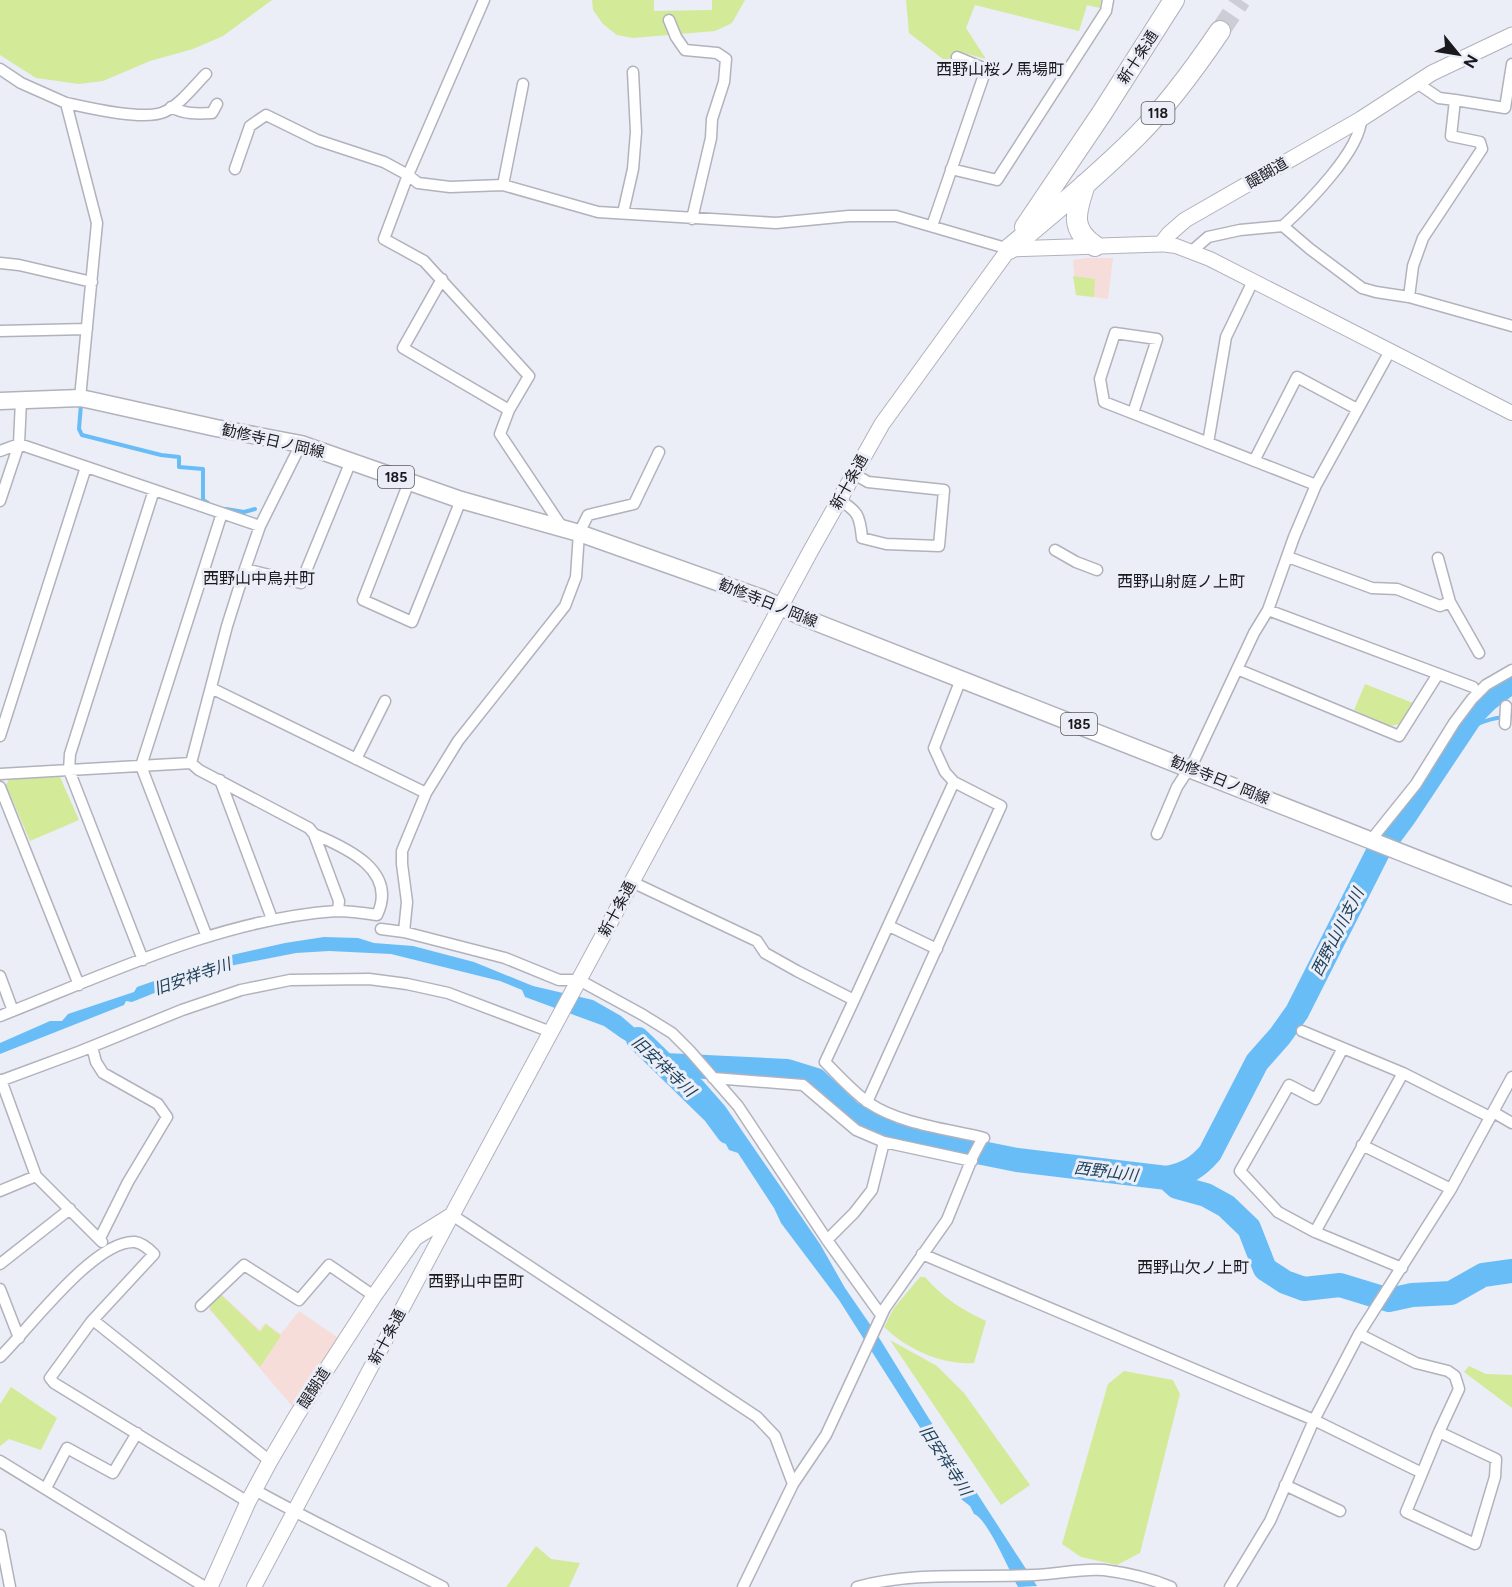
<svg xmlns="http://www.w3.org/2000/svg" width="1512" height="1587" font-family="Figtree,'Noto Sans JP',sans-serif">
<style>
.education{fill:#f7ddda}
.green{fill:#d3ea98}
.water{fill:#69bdf7}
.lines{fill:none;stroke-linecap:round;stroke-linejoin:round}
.stream{stroke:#69bdf7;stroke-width:4}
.river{stroke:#69bdf7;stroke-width:24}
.motorway-tunnel{stroke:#cccdd6;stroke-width:20;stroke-dasharray:20 10;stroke-linecap:butt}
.minor-casing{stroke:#b1b2bc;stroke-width:13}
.tertiary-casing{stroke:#b1b2bc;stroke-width:16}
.secondary-casing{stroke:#b1b2bc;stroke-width:17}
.primary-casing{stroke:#b1b2bc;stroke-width:19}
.motorway-casing{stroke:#b1b2bc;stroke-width:22}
.minor{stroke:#fff;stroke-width:10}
.tertiary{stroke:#fff;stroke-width:14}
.secondary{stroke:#fff;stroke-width:15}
.primary{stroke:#fff;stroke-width:16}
.motorway{stroke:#fff;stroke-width:20}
.labels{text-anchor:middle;stroke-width:6;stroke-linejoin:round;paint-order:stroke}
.shield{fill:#ebedf7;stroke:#59595f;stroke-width:1.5}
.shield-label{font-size:14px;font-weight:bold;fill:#1a1a1e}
.street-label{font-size:15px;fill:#1a1a1e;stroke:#ebedf7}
.neighbourhood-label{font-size:16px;fill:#1a1a1e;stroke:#ebedf7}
.water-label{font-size:16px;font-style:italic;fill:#1d4159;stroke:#ebedf7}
</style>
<rect width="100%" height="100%" fill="#ebedf7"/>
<!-- education -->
<path class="education" d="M1087,258H1113L1108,299L1076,295L1073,260Z
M220,1293L260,1330L265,1323L281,1334L299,1311L340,1339L297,1406H292L209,1309L211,1303Z"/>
<!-- green -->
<path class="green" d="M0,0H272L223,36L193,49L150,61L103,81L79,84L36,78L0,55Z
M592,0H654V11L712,10V0H745L732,23L715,31L633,38L617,35L603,24L593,10Z
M906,0H1101L1100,8L1087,5L1079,31L975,5L966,28L986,59L957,51L948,63L909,33Z
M1073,276L1095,279L1094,297L1076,295Z
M1365,684L1413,703L1400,724L1390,726L1354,710Z
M60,777L79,820L30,841L6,785L9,779Z
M920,1277H925C942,1297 962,1310 986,1321L974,1363C941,1365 907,1349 884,1327L894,1308Z
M220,1294L260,1332L266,1324L281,1336L260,1367L210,1309L211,1303Z
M890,1340L937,1366L964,1393L1030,1485L1001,1505Z
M1469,1366L1486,1374L1512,1375V1408L1464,1372Z
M1124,1371L1173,1380L1180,1394L1140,1553L1117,1565L1081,1557L1062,1544L1108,1384Z
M11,1387L57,1418L41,1450L9,1439L0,1446V1404Z
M536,1546L551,1559L580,1563L569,1587H506Z"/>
<!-- water -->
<path class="water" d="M324,937L358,938L374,943L413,946L474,962L533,986L593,1000L621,1016L658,1048L676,1058L703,1081L725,1106L820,1244L845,1288L878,1336L936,1430L1037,1586L1018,1587C1010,1572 987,1518 974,1514L970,1506L961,1499L964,1490C961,1486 958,1480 955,1477C948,1472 944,1472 942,1462L839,1300L781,1223L774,1208L738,1153L729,1150L720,1133L723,1125L678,1072L621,1038L604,1026L525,997L522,990L500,981L391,954L329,951L296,953L214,969L132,1002L126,1001L124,1005L0,1054V1043L50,1021H62L68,1014L134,992L137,987L223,957L285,943Z"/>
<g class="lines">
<!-- stream -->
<path class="stream" d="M81,404L79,429L82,435L161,455L179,457V467L203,469V500L208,503
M226,509L244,512L255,509
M1460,733C1477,724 1492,716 1512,717"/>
<!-- river -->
<path class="river" d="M638,1039L714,1113L728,1132
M665,1065L787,1071L816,1080L851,1113L893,1135L1017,1160L1167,1178L1177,1187L1206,1195L1226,1206L1249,1228L1265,1269L1285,1282L1304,1289L1340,1285L1389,1300L1412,1295L1451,1293L1483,1275L1512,1271
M1167,1178C1186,1174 1197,1168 1210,1153L1257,1062L1280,1036L1297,1012L1378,852L1404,817L1472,715L1487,700L1512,681"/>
<!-- motorway-tunnel -->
<path class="motorway-tunnel" d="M1220,31L1241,0"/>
<!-- minor casing -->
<g class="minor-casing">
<path id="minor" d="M484,0L408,175L418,183L450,187L503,185L598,212L776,223L849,216H896L1009,249
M669,20L676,37L685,50L717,53L726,59L724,82L712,119L711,138L692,219
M0,69L21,83L66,103L97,223L80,398
M1455,100L1505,108L1512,64
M66,103C89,108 143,121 164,112C180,105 194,86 206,74
M171,107C184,114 197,114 212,113L217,104
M235,169L250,126L266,115L317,140L384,162L408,175L384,239L424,261L529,376L509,410L500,434L562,527
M951,169L997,180L1106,11L1108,0
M503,185L523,84
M623,213L633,169L636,132L633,72
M932,226L986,69L957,57
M1283,226C1306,205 1361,150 1361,119
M1192,251L1208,237L1240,230L1283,226L1310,249L1362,288L1376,292L1409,297L1512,326
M0,263L19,265L92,282
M442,279L403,348L509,410
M1409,297L1413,266L1423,238L1482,149L1480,142L1451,136L1455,100L1439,98L1417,83
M0,331L87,329
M1133,413L1157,339L1115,333L1100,379L1104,402L1316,485
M1208,443L1226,337L1253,281
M0,451L19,444L260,526
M1254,461L1297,377L1357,409
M409,482L363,600L412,622L461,500
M839,500C858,511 860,516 862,538L886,544L939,546L944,490L868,482L854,474
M0,501L19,444L21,400
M1055,550L1076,562L1097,570
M1288,557L1372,588L1397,589L1440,606L1450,602L1438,558
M245,569L301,583L351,461
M1450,602L1479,653
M1268,610L1473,687
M1237,669L1399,736L1438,674
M211,688L426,793
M1505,724L1506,706
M0,736L86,467
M356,759L385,701
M191,763L227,626L245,569L260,526L301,444
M0,774L191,763L199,770L309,828L314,834L339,901L338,911
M220,780L272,919
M0,787L79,985
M1157,834L1177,787L1194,761L1254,633L1268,610L1294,537L1316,485L1390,351
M1371,840L1416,784L1454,723L1472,699L1486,685L1512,670
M632,882L757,941L765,953L797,971L854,1000L954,782L945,772L934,748L961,679
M889,926L937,949
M381,929L404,932L505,958L559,980H579L643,1015L672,1033L690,1051L738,1106L827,1240L881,1315
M404,932L407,902L402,864V851L426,793L458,741L565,606L576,577L579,533L588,515L634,504L659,452
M207,937L141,766L222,513
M143,960L69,770L70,754L154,490
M0,976L13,1011
M854,1000L825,1062C839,1076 853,1092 869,1103C900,1124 948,1129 984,1138
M0,1016C107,974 221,919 336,911C349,911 364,913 377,915C398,871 347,848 314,834
M1302,1031L1403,1073
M92,1047L96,1062L103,1073L158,1104L167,1117L128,1182L100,1238
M713,1078L803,1085L856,1130L884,1142L972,1161
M1,1080L36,1176L102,1242
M0,1081L81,1051L182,1010L241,990L290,980L369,979L407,984L448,993L551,1032
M867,1102L1001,806L954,782
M1493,1112L1512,1123
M1362,1145L1451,1189
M0,1191L36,1176
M452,1215L757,1417L775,1436L793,1484
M1315,1232L1278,1212L1240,1171L1289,1085L1316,1099L1343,1048
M827,1240L854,1213L872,1190L884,1142
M922,1254L1314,1420L1422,1473
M0,1264L70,1209
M1402,1268L1315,1232L1403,1073L1490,1117
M0,1289L19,1338
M201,1306L244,1265L299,1300L329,1265L374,1296
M93,1320L270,1461
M1359,1334L1416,1363L1448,1371L1455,1376L1459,1389L1439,1432L1406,1512L1475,1544L1495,1477L1496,1459L1439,1432
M0,1357C28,1330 95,1239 135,1242C142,1243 149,1249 154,1254L91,1322L50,1378L54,1383L248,1502
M0,1461L205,1587
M1285,1485L1340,1511
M46,1488L67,1448L113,1473L137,1433
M255,1490C316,1524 380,1554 443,1587
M0,1535L10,1587
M743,1587L793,1484L826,1435L885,1308L947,1220L973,1156L981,1141
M857,1587C914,1571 977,1578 1035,1575C1058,1574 1082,1568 1104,1570C1127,1573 1150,1578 1171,1587
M1230,1587L1270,1521L1314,1420L1359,1334L1451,1189L1512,1077"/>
</g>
<!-- tertiary casing -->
<g class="tertiary-casing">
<path id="tertiary" d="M1161,244L1176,246L1210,259L1512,413
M254,1587L452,1215"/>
</g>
<!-- secondary casing -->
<g class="secondary-casing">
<path id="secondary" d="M210,1587L248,1502L270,1461L297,1415L374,1296L415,1238L452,1215L810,552L882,424L1009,249L1161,244L1169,234L1185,220L1361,119L1432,73L1512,35"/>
</g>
<!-- primary casing -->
<g class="primary-casing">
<path id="primary" d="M0,401L80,398L90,400L216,428L301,444L461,500L579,533L762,598L800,616L1512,896"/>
</g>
<!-- motorway casing -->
<g class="motorway-casing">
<path id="motorway" d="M1085,184C1077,210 1068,228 1095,246
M1025,227L1102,113L1174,0
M1009,249C1053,212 1097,176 1137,136C1169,104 1195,68 1220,31"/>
</g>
<!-- minor -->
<use href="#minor" class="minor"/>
<!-- tertiary -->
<use href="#tertiary" class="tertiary"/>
<!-- secondary -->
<use href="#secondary" class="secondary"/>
<!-- primary -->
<use href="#primary" class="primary"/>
<!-- motorway -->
<use href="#motorway" class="motorway"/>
</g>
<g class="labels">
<!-- shield labels -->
<g class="shield">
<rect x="1141.5" y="102" width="33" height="22" rx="4.5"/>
<rect x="378" y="466" width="36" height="22" rx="4.5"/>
<rect x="1061" y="713" width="36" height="22" rx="4.5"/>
</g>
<g class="shield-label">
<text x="1158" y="118">118</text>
<text x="396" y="482">185</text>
<text x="1079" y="729">185</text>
</g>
<!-- street labels -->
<g class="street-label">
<text transform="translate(1138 57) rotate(-57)" y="5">新十条通</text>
<text transform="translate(1267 173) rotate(-30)" y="5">醍醐道</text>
<text transform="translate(273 441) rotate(13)" y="5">勧修寺日ノ岡線</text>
<text transform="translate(849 482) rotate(-61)" y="5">新十条通</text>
<text transform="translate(768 603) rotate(22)" y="5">勧修寺日ノ岡線</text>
<text transform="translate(1220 780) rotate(22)" y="5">勧修寺日ノ岡線</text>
<text transform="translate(617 909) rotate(-62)" y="5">新十条通</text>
<text transform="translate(387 1337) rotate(-62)" y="5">新十条通</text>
<text transform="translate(314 1388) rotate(-57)" y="5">醍醐道</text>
</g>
<!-- neighbourhood labels -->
<g class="neighbourhood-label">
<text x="1000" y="75">西野山桜ノ馬場町</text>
<text x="259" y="584">西野山中鳥井町</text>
<text x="1181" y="587">西野山射庭ノ上町</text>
<text x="1193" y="1273">西野山欠ノ上町</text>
<text x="476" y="1287">西野山中臣町</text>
</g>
<!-- water labels -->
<g class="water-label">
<text transform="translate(1337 932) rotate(-63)" y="6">西野山川支川</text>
<text transform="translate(192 976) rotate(-19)" y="6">旧安祥寺川</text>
<text transform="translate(664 1066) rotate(43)" y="6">旧安祥寺川</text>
<text transform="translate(1106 1171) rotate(7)" y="6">西野山川</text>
<text transform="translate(946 1460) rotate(57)" y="6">旧安祥寺川</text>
</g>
</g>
<!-- north arrow -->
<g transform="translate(1458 54) rotate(120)" stroke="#ebedf7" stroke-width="4.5" paint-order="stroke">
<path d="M0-4.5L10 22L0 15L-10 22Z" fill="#1a1a1e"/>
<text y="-9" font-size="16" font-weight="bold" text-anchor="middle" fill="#1a1a1e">N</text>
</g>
</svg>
